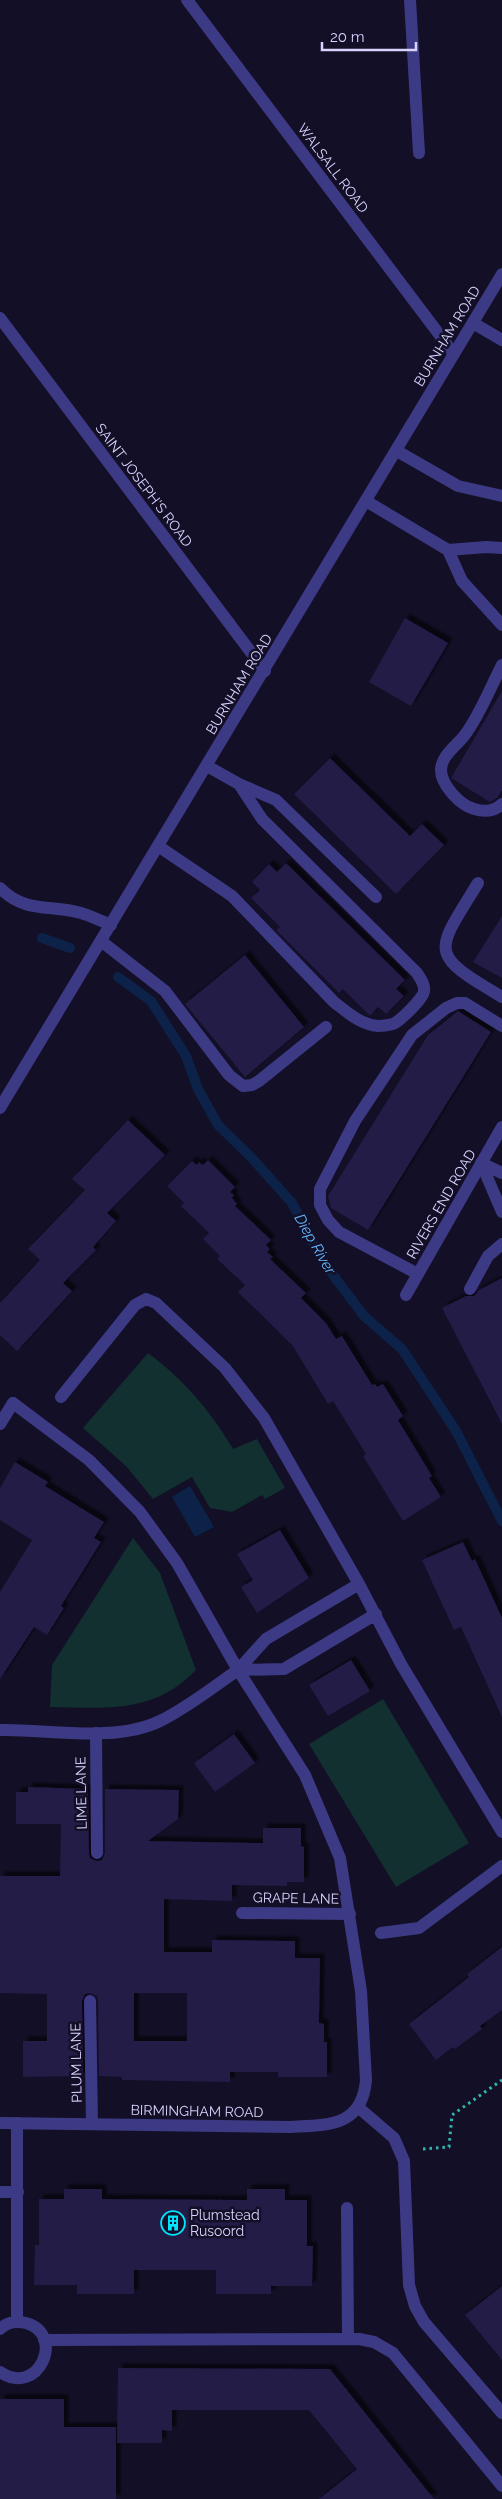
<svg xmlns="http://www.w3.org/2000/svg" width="502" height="2499" font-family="Raleway,sans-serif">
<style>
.green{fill:#12302f}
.water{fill:#0c2248}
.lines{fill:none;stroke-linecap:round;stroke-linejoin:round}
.stream{stroke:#0c2248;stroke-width:10}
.building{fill:#241b47;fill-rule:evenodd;filter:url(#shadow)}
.path{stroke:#2fb8b0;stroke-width:3;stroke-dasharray:2.5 4;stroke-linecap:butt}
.service{stroke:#3d3a85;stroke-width:12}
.minor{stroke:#3d3a85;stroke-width:12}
.tertiary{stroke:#3d3a85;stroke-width:12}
.labels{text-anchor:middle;stroke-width:5;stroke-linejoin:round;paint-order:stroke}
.street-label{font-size:14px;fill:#d9d4ff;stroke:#130f26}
.poi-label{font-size:14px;fill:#d9d4ff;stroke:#130f26;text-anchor:start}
.water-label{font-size:15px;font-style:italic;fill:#62b6ff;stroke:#130f26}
</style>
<defs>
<filter id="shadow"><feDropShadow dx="4.5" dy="-4.5" stdDeviation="1" flood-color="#0009"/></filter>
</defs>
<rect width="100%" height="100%" fill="#130f26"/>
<!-- green -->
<path class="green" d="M148,1353C184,1380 210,1410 233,1449L257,1439L285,1488L265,1499L262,1495L232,1512L210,1508L192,1477L153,1499L126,1466L83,1428Z
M133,1538L160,1573L196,1670C154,1714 105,1708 50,1707L52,1665Z
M383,1699L469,1843L396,1887L309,1744Z"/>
<!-- water -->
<path class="water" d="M190,1486L214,1527L195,1537L172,1497Z"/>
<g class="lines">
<!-- stream -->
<path class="stream" d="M42,938L70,948
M118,977L151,1001L186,1056L198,1089L218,1125L252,1158L292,1203L321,1259L364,1316L402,1349L456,1431L502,1521"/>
</g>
<!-- building -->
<path class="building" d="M405,618L448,643L411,706L369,682Z
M502,691V790L498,797L490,802L451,778Z
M330,758L410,836L422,824L444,845L396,894L294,794Z
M286,863L405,980L396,989L404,996L386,1014L378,1007L370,1016L343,989L339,993L276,930L280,927L251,898L260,890L252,882L269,864L277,872Z
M502,916V978L473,962Z
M245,955L304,1027L245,1077L185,1004Z
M458,1011L491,1032L368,1230L331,1208L328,1196L428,1035Z
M128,1120L165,1155L107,1213L116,1221L93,1247L96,1250L63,1283L72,1291L17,1351L0,1335V1303L40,1260L28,1249L85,1190L72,1179Z
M208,1160L235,1187L230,1192L234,1195L232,1198L237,1204L235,1206L271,1240L266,1245L270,1249L267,1252L273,1257L270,1259L306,1293L301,1298L326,1323L336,1339L342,1336L372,1385L375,1384L377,1387L383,1384L403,1416L398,1420L432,1476L429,1478L441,1497L403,1521L363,1456L366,1454L333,1401L328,1404L293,1346L238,1292L245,1285L217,1259L220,1256L203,1239L209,1233L181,1206L184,1203L167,1186L192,1161L197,1165L199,1162L203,1165Z
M502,1278V1424L442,1308L466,1296H474L479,1290Z
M15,1462L48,1482L45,1486L104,1522L94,1538L101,1542L61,1606L64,1608L47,1635L34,1627L0,1679V1592L32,1540L0,1520V1488Z
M280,1530L309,1578L257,1613L241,1587L253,1580L237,1554Z
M463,1542L472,1561L475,1559L502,1618V1717L461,1627L454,1630L422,1560Z
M351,1660L370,1691L328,1716L309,1685Z
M234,1734L255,1763L215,1792L194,1763Z
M28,1787L88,1789L89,1853L90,1858L97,1861L102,1860L105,1853V1789L179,1790L178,1819L148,1841L263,1843V1828H301V1846L304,1847V1882H287V1886L232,1885V1901L164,1899V1952H212V1940L295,1941V1958H320L319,2023L324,2024V2042H327V2077H278V2072H230V2082L122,2080V2077L99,2076L98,2001L97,1996L90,1993L85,1994L82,2001L83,2076L23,2077V2041H47V1994L0,1993V1876H60L61,1824H16V1792H28ZM134,1993H187V2041H134Z
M502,1947V2010L480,2026L482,2029L455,2049L453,2047L436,2060L409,2024L469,1977L467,1974Z
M64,2189H102V2199L247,2200V2189H285V2200H307V2246H313L312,2286H271V2294H216V2270H134V2294H77V2285H34L35,2245H39V2199H64Z
M502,2286V2360L465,2315Z
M118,2368L330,2369L434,2499H319L357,2469L309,2410H172V2431L162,2430V2443H117Z
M0,2399H64V2427H116V2499H0Z"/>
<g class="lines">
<!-- path -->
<path class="path" d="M423,2149L449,2147L452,2115L502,2080"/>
<!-- service -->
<path class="service" d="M410,0L419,153
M473,323L502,340
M397,451L458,486L502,496
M366,501L448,550L462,581L502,625
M448,550L486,547L502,548
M502,665C491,686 479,717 464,736C456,746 441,756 441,770C441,785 460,805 474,809C484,812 494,812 502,804
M239,784L276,800L376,897
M158,846L232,896L334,1002C347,1012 361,1025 378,1026C382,1026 389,1025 393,1024C400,1021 424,998 424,991C425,984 420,978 417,973L262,819L239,784L207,766
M478,883C435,953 427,953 502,997
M101,941L165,991L229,1075L243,1086L252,1085L259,1081L326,1027
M481,1163L502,1212
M481,1163L502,1173
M418,1274L339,1232L328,1220L320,1205V1189L355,1121L412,1035L446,1008L457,1003H465L502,1026
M470,1289L488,1256L502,1244
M61,1397L135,1305L146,1299L156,1303L225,1368L264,1418L359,1584L401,1664L502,1832
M0,1424L13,1403
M238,1670L284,1669L376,1614
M238,1670L266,1639L359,1584
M96,1733L97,1853
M242,1913L350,1914
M381,1933L419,1928L502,1866
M90,2001L92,2124
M359,2108L394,2138L404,2161L409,2285L415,2306L424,2322L502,2413
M0,2192H18
M347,2208L348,2339
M17,2322V2123
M0,2329C7,2322 17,2321 26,2323C66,2334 39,2398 0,2372
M44,2340L359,2339L374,2342L393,2353L502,2486"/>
<!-- minor -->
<path class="minor" d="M187,0L454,354
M0,318L265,671
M0,888C26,914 50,904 81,913C91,916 101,921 111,925
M406,1295L502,1127
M0,1730C49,1729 115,1743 160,1721C187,1708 213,1687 238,1670
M0,2123L290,2127C328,2125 362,2127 366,2080L361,1991L340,1858L305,1775L238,1670L177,1563L140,1512L89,1460L13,1403"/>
<!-- tertiary -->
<path class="tertiary" d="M0,1108L502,274"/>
</g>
<!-- icons -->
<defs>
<g id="building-ring" transform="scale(1.25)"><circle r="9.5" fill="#130f26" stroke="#00e5ff" stroke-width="1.5"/><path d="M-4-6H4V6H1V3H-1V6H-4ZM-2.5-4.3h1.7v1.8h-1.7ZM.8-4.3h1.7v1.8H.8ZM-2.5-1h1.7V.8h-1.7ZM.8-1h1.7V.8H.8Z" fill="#00e5ff"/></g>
</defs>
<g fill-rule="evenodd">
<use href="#building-ring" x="173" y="2223"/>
</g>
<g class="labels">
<!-- street labels -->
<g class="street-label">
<text transform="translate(333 168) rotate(53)" y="5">WALSALL ROAD</text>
<text transform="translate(447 336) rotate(-59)" y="5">BURNHAM ROAD</text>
<text transform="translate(144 485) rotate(53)" y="5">SAINT JOSEPH'S ROAD</text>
<text transform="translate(239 684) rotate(-59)" y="5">BURNHAM ROAD</text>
<text transform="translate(441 1204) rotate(-60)" y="5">RIVERS END ROAD</text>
<text transform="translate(81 1793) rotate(-91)" y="5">LIME LANE</text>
<text transform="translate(296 1898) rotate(1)" y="5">GRAPE LANE</text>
<text transform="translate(76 2063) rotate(-91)" y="5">PLUM LANE</text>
<text transform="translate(197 2111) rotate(1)" y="5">BIRMINGHAM ROAD</text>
</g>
<!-- poi labels -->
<g class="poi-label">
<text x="190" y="2220">Plumstead<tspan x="190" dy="16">Rusoord</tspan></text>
</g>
<!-- water labels -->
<g class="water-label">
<text transform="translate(315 1244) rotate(60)" y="5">Diep River</text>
</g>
</g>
<!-- scale -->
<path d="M322 42v8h94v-8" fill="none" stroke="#d9d4ff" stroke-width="2.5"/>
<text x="330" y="42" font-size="15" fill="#d9d4ff" stroke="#130f26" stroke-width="4" paint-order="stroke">20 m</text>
</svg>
